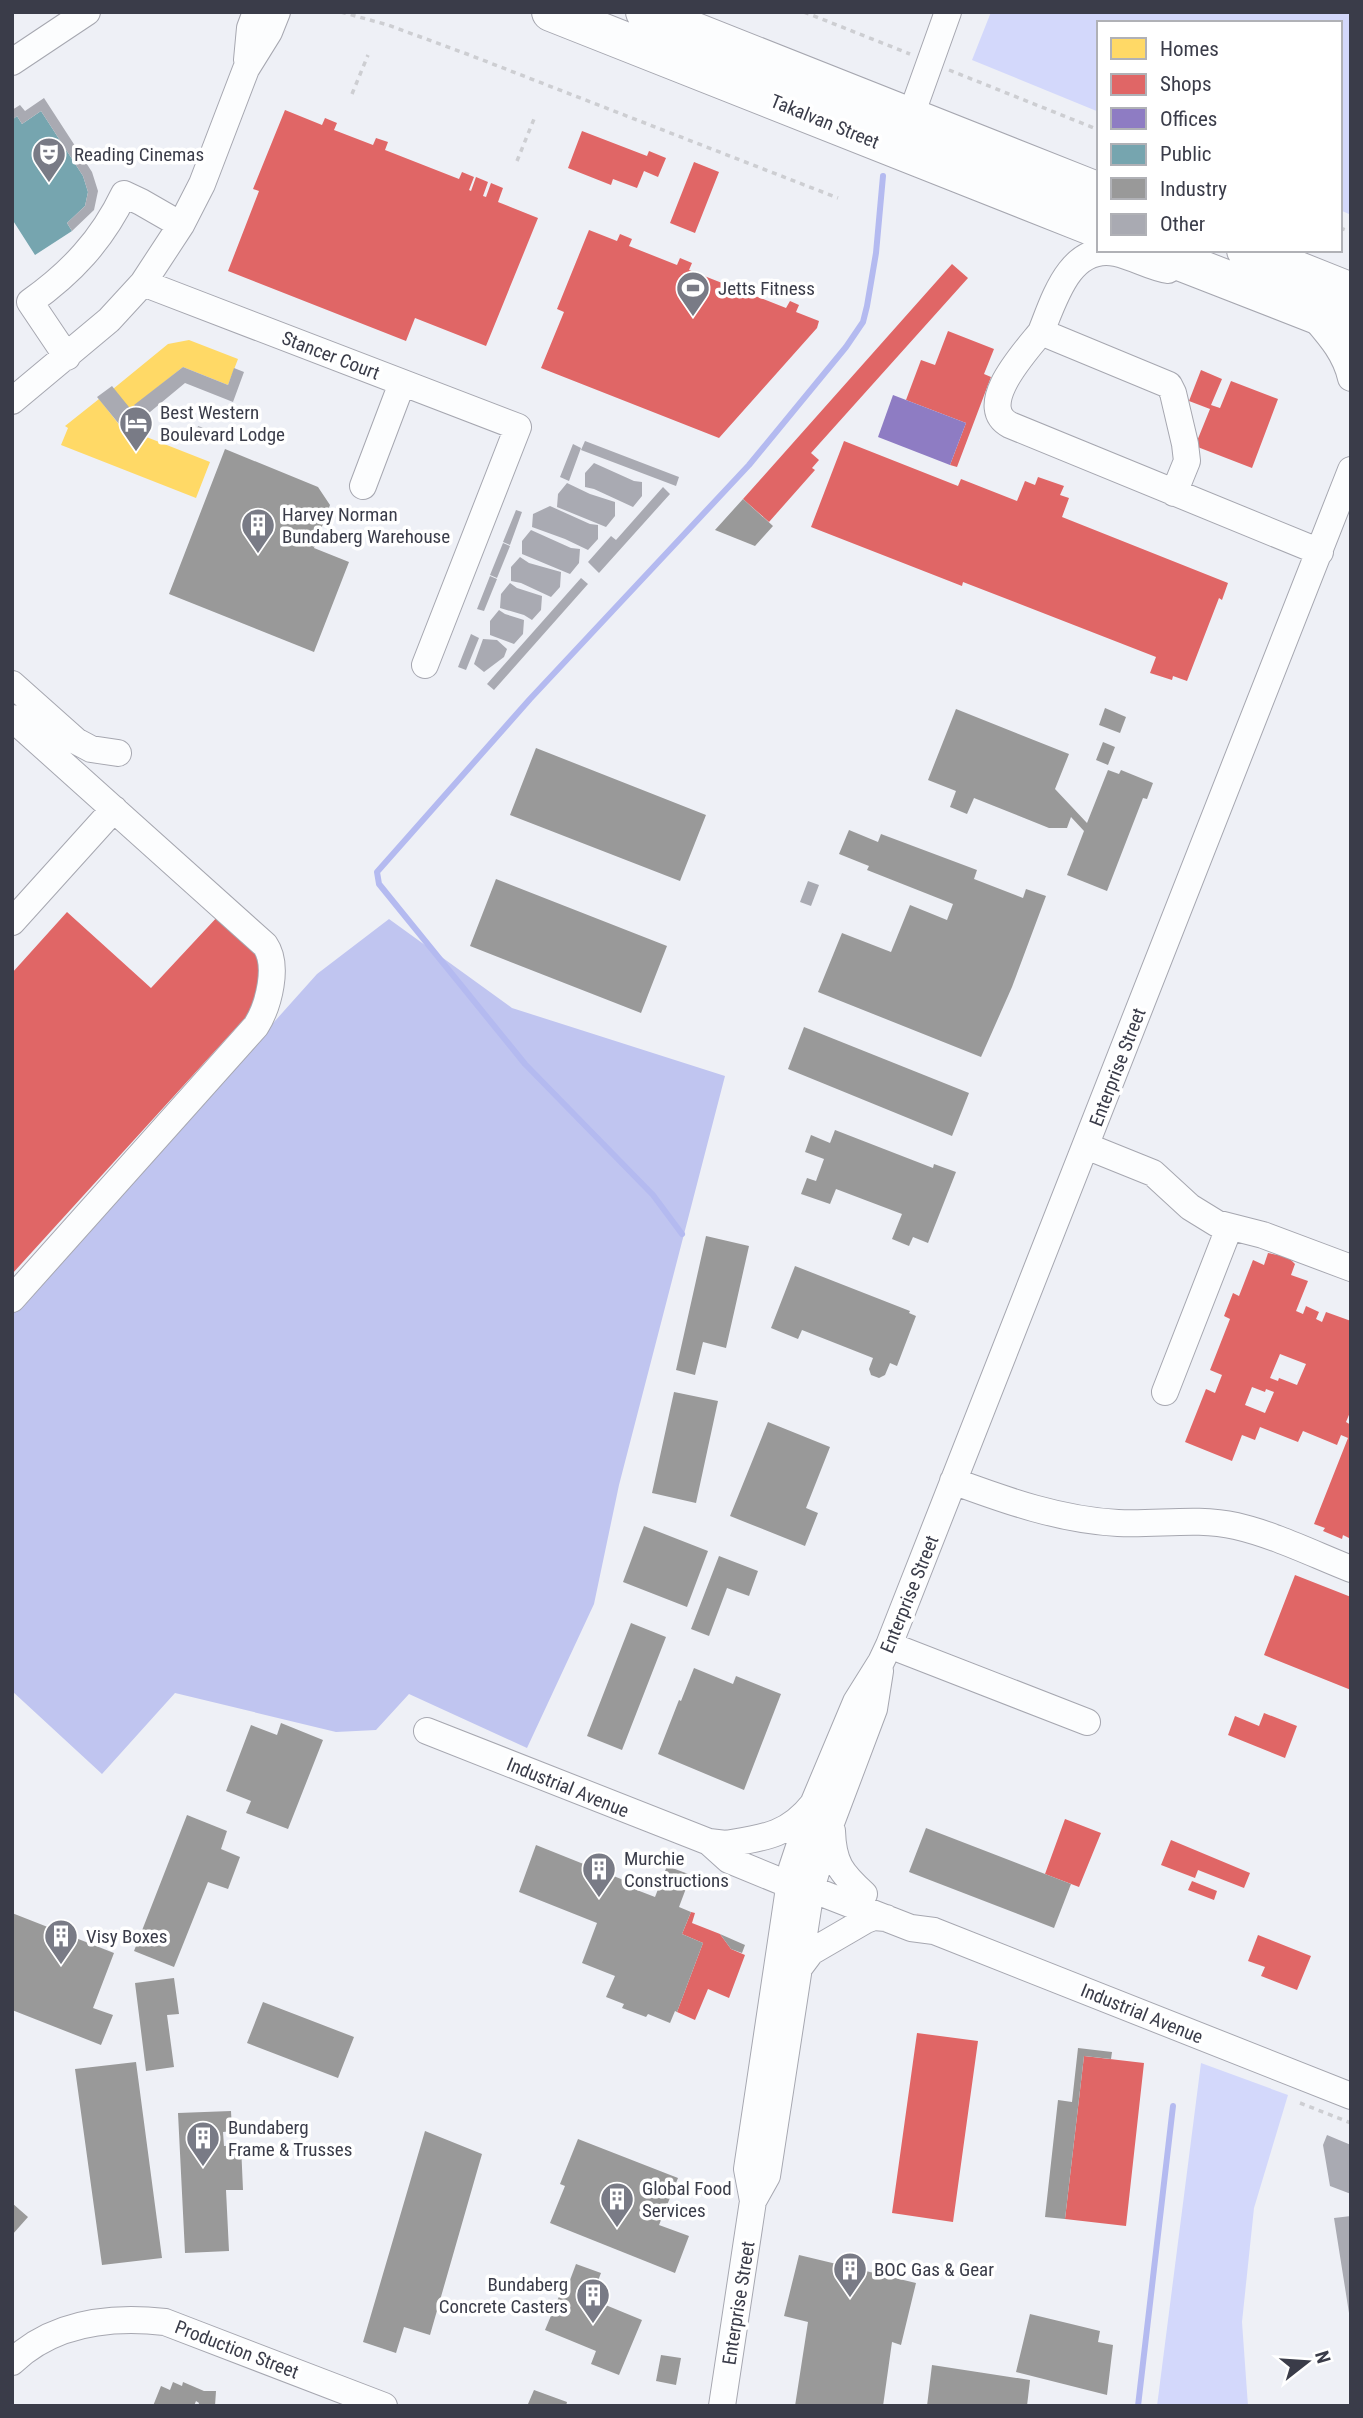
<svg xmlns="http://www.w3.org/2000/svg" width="1363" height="2418" font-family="'Roboto Condensed',sans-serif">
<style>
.green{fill:#d3d8fb}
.forest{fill:#c0c5f0}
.homes{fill:#ffd966}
.shops{fill:#e06666;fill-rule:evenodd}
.offices{fill:#8e7cc3}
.public{fill:#76a5af}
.industry{fill:#999}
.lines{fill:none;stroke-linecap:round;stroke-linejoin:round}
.stream{stroke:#b4baf0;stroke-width:6}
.building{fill:#a9aab2}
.minor-casing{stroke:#a6a7b0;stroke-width:28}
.highway-casing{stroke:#a6a7b0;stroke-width:40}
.path{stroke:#cdced2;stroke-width:3.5;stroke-dasharray:5 5;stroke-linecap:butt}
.minor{stroke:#fcfdfe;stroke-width:26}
.highway{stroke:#fcfdfe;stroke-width:38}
.labels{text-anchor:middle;stroke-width:7;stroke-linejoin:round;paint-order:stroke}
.street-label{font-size:19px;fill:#3a3c49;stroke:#fff}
.poi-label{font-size:19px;fill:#3a3c49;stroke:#fff;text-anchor:start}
</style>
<rect width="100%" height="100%" fill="#eef0f6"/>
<!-- green -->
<path class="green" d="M991,12H1351V215L1340,210V23H1099V112L972,60Z
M1201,2063L1288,2095L1254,2208L1242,2322L1248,2406H1157Z"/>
<!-- forest -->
<path class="forest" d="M389,919L512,1008L725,1076L619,1485L594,1604L527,1748L409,1694L376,1730L336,1732L175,1693L102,1774L12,1691V1315L317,974Z"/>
<!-- homes -->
<path class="homes" d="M189,340L238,359L228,385L183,367L129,410L113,389L168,344Z
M99,399L121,427L210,462L196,498L61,445L68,428L65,426Z"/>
<!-- shops -->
<path class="shops" d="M285,110L322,125L325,118L337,123L334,130L373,145L376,138L388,142L385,150L459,179L462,172L474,177L469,190L471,191L476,177L488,182L483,196L486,197L491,183L503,188L498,202L538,218L486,346L415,318L406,341L228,271L259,191L253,189Z
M582,131L647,156L649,151L666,158L658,177L644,171L637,188L613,179L611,185L568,168Z
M694,162L719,172L695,233L670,223Z
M589,230L617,241L620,234L632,239L629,246L677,265L680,258L692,263L689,270L786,308L790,301L799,305L796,312L819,321L817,328L719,438L541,368L564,312L557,309Z
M952,264L968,278L811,453L819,460L812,468L815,470L769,522L743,499Z
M948,331L994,349L984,374L991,377L957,467L950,465L966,423L906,400L921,360L935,365Z
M1201,370L1222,379L1211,405L1220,408L1231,381L1278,399L1252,468L1195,446L1210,409L1189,401Z
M844,441L958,486L961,479L1017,501L1025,481L1035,485L1038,477L1064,486L1060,495L1069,498L1062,517L1228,583L1222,600L1219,598L1187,681L1173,676L1172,680L1150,673L1156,657L963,582L962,586L811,527Z
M67,912L151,988L220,914L264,953L255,1007L12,1274V973Z
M1268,1253L1288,1257L1295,1264L1291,1275L1308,1281L1296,1311L1303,1314L1306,1306L1319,1312L1316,1319L1322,1322L1326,1312L1351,1321V1410L1346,1422L1351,1425V1539L1343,1535L1342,1539L1323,1531L1325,1528L1314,1524L1348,1438L1341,1435L1337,1445L1303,1431L1298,1442L1260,1427L1255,1440L1242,1435L1232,1461L1185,1442L1206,1389L1215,1393L1222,1375L1210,1370L1230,1319L1224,1316L1233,1293L1239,1296L1253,1260L1264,1265ZM1280,1354L1306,1364L1297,1385L1279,1378L1278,1381L1270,1378ZM1252,1387L1265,1392L1266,1389L1274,1392L1265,1413L1245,1405Z
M1295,1575L1351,1597V1690L1264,1655Z
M1264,1713L1297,1726L1285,1758L1228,1735L1235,1716L1259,1726Z
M1065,1819L1101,1833L1079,1887L1045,1874Z
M1171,1840L1250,1873L1244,1888L1198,1870L1195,1878L1161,1865Z
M1192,1881L1217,1891L1214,1900L1188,1890Z
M691,1912L695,1913L692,1923L720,1934L731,1949L745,1955L729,1998L708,1989L695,2020L677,2012L703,1943L682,1934Z
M1258,1935L1311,1956L1297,1990L1261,1976L1265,1967L1248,1961Z
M917,2033L978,2041L953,2222L892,2213Z
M1084,2056L1144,2063L1126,2226L1065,2219Z"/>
<!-- offices -->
<path class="offices" d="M893,395L966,423L950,465L878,437Z"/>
<!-- public -->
<path class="public" d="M41,111L83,176L88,192L85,206L67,223L72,231L35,255L12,219V120L17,116L22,124Z"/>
<!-- industry -->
<path class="industry" d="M225,449L318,487L330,505L314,548L349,562L314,652L169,594Z
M743,499L773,526L755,546L715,530Z
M1105,708L1126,717L1120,733L1099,725Z
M956,709L1069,754L1055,789L1087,823L1108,770L1119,774L1121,770L1153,783L1147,799L1143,798L1107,891L1067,875L1084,831L1071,817L1067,828H1049L974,798L967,814L950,807L956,791L928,780Z
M1103,742L1115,747L1108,765L1096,760Z
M536,748L706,815L680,881L510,815Z
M849,830L878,842L881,834L977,870L974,879L1023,898L1026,889L1046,896L1012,987L981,1057L818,992L842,933L891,952L910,905L947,920L953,904L867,870L869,866L839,854Z
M496,879L667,946L641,1013L470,946Z
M804,1027L969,1093L952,1136L788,1069Z
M835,1130L933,1168L934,1164L956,1172L928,1243L913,1237L909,1246L892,1239L902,1214L836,1189L830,1204L801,1194L807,1178L816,1181L824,1159L805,1152L811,1135L830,1143Z
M706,1236L749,1246L726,1348L703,1342L695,1375L676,1370Z
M795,1266L910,1311L909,1313L916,1316L897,1366L890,1363L885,1375L879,1378L871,1375L869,1369L873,1358L802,1330L798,1339L771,1328Z
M674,1392L718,1401L696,1503L652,1493Z
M768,1422L830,1447L806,1508L818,1513L805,1546L730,1516Z
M644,1526L708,1551L687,1607L623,1582Z
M719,1556L758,1571L749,1596L727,1588L709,1636L691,1629Z
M631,1623L666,1637L622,1750L587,1736Z
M694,1668L733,1684L736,1676L781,1694L744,1790L658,1754L679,1700L681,1701Z
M281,1723L323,1740L288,1829L246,1813L251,1801L226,1791L251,1725L277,1735Z
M187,1815L227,1831L221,1849L240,1857L228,1889L208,1882L174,1967L134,1951Z
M926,1828L1071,1884L1054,1928L909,1872Z
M536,1845L631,1883L629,1887L655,1897L667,1866L691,1875L679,1907L691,1912L682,1934L703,1943L677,2012L675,2011L670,2023L648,2014L646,2017L622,2008L624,2004L606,1997L615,1976L582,1963L597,1923L519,1892Z
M12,1913L114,1953L93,2008L113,2015L101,2045L12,2010Z
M720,1934L745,1945L742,1953L731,1949Z
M174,1978L179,2014L167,2015L174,2067L146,2071L135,1983Z
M263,2002L354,2037L338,2078L247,2043Z
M1078,2048L1112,2052L1111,2059L1084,2056L1065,2219L1045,2217L1058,2100L1072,2102Z
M136,2062L162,2258L102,2265L75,2069Z
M231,2111L232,2131L223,2132L224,2146L241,2145L243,2190H226L229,2251L185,2253L178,2113Z
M425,2131L482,2154L430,2335L404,2327L396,2353L363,2342Z
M578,2139L678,2178L659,2225L689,2236L675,2273L550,2223L565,2186L560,2184Z
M12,2203L28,2217L12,2235Z
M799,2255L916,2283L901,2345L892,2342L883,2406H795L808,2322L784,2316Z
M576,2264L601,2273L591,2299L642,2320L619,2375L591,2364L596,2351L545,2330L563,2287L567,2288Z
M1030,2314L1100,2331L1098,2342L1113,2345L1107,2395L1016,2372Z
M661,2355L681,2358L676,2385L656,2381Z
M932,2365L1030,2380L1027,2406H927Z
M173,2382L182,2386L183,2382L204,2391H216L215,2406H198L199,2403L196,2401L194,2406H153L161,2386L170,2390Z
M534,2390L567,2402L566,2406L528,2404Z"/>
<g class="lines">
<!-- stream -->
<path class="stream" d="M682,1234L653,1195L525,1064L379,884L377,872L530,699L749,465L846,347L863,322L867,306L876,253L883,176
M1138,2406L1173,2106"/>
</g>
<!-- building -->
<path class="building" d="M44,98L92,172L98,191L94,210L72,231L67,223L85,206L88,192L83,176L41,111L22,124L17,116L12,120V110L20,105L25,111Z
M183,367L228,385L234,368L244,372L233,402L185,383L144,417L134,405Z
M112,386L133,412L119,424L97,397Z
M198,426L210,430L207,440L195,435Z
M585,441L679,477L676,486L581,450Z
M573,444L581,448L569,481L560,477Z
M594,463L634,481L642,482V496L633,507L594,489L585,487V473Z
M567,483L590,494L615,502V516L606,527L557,507L558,494Z
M663,487L670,494L599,573L588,562L611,536L616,540Z
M550,506L590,524L598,525V539L588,550L565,539L532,527L533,514Z
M516,510L522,512L510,545L503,542Z
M531,530L571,548L580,549L579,563L570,574L522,554V541Z
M503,543L510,546L497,578L490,575Z
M520,557L529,563L561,572L560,587L551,597L521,583L511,581V567Z
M490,576L497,579L484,611L477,609Z
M581,578L588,584L494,690L487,684Z
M510,583L517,588L542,596L541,610L532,620L524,615L500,608L501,594Z
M499,610L505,614L524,620L523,634L514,644L490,635V621Z
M471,634L479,638L466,670L458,667Z
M483,639L497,640L507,649L504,657L484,672L474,664Z
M808,881L819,885L811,906L800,902Z
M1327,2135L1351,2145V2194L1330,2186L1323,2145Z
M1351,2216V2313H1349L1334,2218Z"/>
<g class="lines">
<!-- minor casing -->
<g class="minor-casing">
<path id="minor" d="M247,60L250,28L256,12
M12,62L87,12
M905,132L948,12
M143,283L518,427L425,665
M1312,315C1329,335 1345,352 1351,378
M1041,332C1054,300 1070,243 1116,253C1134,257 1150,267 1168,270
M67,357L30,302C71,273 102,240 124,194L141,202L181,225
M12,401L109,320L143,283L181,225L202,184L246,69L269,32L277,12
M363,486L402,383
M1174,493L1187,461L1185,444L1173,393L1169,385L1041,332C1026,351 974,406 1010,425L1320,552
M12,684L76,741L91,749L118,753
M12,718L265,945C279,965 269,1005 256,1026L12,1299
M12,922L114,809
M1086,1146L1153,1173L1190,1207L1216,1223L1263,1235L1351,1268
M1165,1392L1229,1228
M953,1481C1007,1501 1061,1520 1118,1523C1158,1525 1197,1517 1236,1526C1275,1535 1313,1554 1351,1569
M889,1645L1087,1722
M427,1731L709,1842L726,1844
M832,1831C833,1863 841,1873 864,1894
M709,1842L729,1860L790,1885L811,1889L911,1928L934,1931L1351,2096
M725,1844C762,1838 788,1836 813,1804
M799,1968L811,1952L866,1920L874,1917L886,1918
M753,2201L767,2176L811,1889L831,1823L874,1709L880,1671
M12,2362C54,2322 111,2316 165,2322L384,2406
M722,2406L753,2201L747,2169L792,1868L814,1802L856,1702L881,1662L889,1645L1351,470"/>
</g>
<!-- highway casing -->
<g class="highway-casing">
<path id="highway" d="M551,12L1099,229
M645,12L1099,192
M1151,250L1351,328
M1246,250L1351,292"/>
</g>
<!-- path -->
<path class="path" d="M341,12L388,25L467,54L838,198
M804,12L910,54
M949,70L1099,130
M352,94L368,55
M517,161L534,119
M1340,228L1351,232
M1300,2103L1351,2123"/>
<!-- minor -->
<use href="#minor" class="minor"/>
<!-- highway -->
<use href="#highway" class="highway"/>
</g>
<!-- icons -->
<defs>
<g id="theatre-pin" transform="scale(1.75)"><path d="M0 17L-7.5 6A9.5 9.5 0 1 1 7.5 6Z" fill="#797b86" stroke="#fff"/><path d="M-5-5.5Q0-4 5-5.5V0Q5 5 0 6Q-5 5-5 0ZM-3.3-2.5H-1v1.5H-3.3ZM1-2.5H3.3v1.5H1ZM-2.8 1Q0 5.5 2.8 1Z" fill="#fff"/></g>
<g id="stadium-pin" transform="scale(1.75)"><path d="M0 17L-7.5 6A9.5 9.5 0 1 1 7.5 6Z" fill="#797b86" stroke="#fff"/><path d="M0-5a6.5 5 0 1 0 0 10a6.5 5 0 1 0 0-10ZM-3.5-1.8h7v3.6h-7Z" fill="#fff"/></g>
<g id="hotel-pin" transform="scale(1.75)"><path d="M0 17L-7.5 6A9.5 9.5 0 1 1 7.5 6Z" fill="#797b86" stroke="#fff"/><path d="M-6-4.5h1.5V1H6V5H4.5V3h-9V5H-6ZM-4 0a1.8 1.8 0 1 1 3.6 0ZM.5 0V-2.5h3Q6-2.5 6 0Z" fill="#fff"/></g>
<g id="building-pin" transform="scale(1.75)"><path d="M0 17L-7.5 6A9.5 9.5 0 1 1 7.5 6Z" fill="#797b86" stroke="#fff"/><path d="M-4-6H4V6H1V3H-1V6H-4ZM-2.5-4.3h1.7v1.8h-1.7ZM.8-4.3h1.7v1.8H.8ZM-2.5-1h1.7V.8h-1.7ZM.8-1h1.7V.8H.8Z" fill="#fff"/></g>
</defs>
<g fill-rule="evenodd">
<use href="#theatre-pin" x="49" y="154"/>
<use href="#stadium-pin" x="693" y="288"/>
<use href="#hotel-pin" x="136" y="423"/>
<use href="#building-pin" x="258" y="525"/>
<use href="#building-pin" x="599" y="1869"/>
<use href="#building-pin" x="61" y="1936"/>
<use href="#building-pin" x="203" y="2138"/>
<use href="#building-pin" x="617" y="2199"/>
<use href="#building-pin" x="850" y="2269"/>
<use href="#building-pin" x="593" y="2295"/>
</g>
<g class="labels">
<!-- street labels -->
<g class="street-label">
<text transform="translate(825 121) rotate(22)" y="7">Takalvan Street</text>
<text transform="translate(331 355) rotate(21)" y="7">Stancer Court</text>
<text transform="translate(1117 1067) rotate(-69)" y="7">Enterprise Street</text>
<text transform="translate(909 1594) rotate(-68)" y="7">Enterprise Street</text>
<text transform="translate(568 1787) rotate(22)" y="7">Industrial Avenue</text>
<text transform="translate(1142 2013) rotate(22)" y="7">Industrial Avenue</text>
<text transform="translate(738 2303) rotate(-81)" y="7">Enterprise Street</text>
<text transform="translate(237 2349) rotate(21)" y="7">Production Street</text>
</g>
<!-- poi labels -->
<g class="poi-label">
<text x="74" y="161">Reading Cinemas</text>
<text x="718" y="295">Jetts Fitness</text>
<text x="160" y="419">Best Western<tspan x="160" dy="22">Boulevard Lodge</tspan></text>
<text x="282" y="521">Harvey Norman<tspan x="282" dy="22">Bundaberg Warehouse</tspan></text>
<text x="624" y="1865">Murchie<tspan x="624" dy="22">Constructions</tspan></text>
<text x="86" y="1943">Visy Boxes</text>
<text x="228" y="2134">Bundaberg<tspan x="228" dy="22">Frame &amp; Trusses</tspan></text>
<text x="642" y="2195">Global Food<tspan x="642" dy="22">Services</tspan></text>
<text x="874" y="2276">BOC Gas &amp; Gear</text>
<text x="568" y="2291" text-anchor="end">Bundaberg<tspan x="568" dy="22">Concrete Casters</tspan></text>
</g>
</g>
<!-- border -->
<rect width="1363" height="2418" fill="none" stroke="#3a3c49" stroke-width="28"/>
<!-- legend -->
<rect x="1097" y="21" width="245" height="231" fill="#ffffff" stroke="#b0b1b6" stroke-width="2"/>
<rect x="1111" y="38" width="35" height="21" fill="#ffd966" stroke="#b0b1b6" stroke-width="2"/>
<text x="1160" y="56" font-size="21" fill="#3a3c49">Homes</text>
<rect x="1111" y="74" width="35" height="21" fill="#e06666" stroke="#b0b1b6" stroke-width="2"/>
<text x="1160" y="91" font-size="21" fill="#3a3c49">Shops</text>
<rect x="1111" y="108" width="35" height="21" fill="#8e7cc3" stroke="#b0b1b6" stroke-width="2"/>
<text x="1160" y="126" font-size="21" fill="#3a3c49">Offices</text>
<rect x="1111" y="144" width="35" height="21" fill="#76a5af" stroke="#b0b1b6" stroke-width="2"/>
<text x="1160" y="161" font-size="21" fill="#3a3c49">Public</text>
<rect x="1111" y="178" width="35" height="21" fill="#999999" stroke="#b0b1b6" stroke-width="2"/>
<text x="1160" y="196" font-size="21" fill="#3a3c49">Industry</text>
<rect x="1111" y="214" width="35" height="21" fill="#a9aab2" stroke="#b0b1b6" stroke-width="2"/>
<text x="1160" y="231" font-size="21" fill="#3a3c49">Other</text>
<!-- north arrow -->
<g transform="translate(1307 2362) rotate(73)" stroke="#ffffff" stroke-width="5" paint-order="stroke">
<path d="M0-5L12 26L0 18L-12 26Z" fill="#3a3c49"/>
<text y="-10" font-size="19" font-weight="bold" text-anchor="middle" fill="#3a3c49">N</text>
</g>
</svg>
